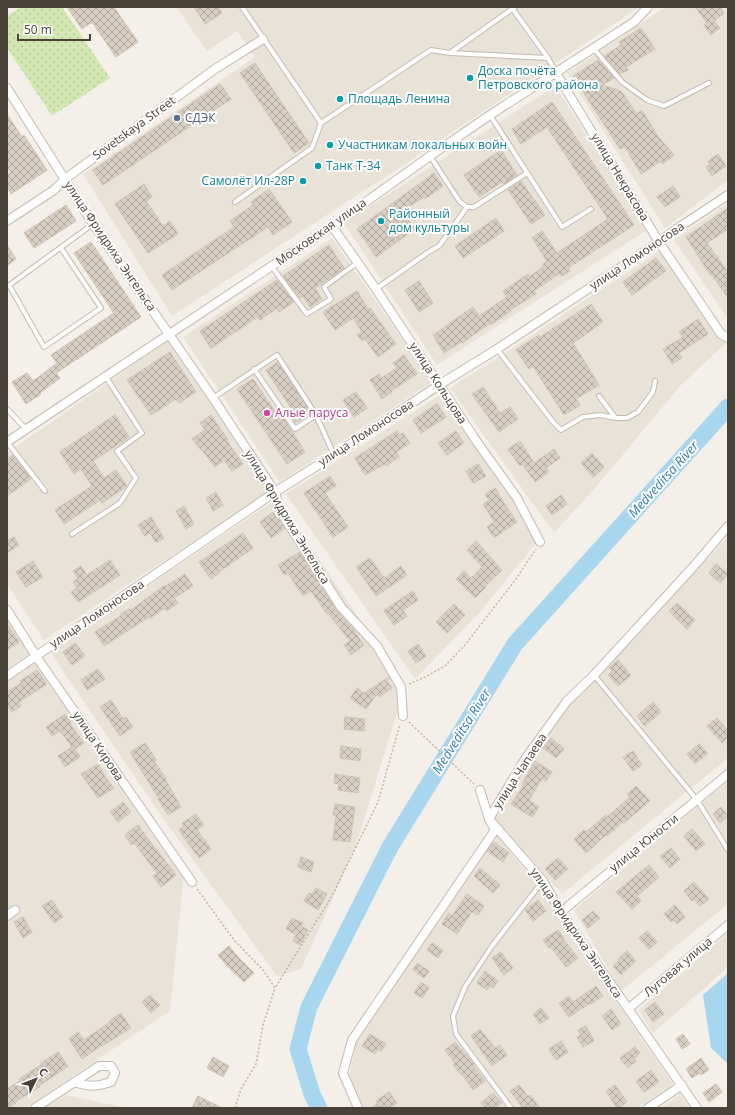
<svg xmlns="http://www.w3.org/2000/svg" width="735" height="1115" font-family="'Open Sans',sans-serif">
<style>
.residential{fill:#e8e2d7}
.grass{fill:url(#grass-dots)}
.water{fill:#a8d6ef}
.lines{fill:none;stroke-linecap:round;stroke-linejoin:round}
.river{stroke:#a8d6ef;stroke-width:17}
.building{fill:url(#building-cross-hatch);stroke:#d0c3b2}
.service-casing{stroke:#c2baaf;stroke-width:6}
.minor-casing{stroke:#c2baaf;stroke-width:10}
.path{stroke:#c1b29d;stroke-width:1.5;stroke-dasharray:2 2;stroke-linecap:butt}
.service{stroke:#fff;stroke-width:4}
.minor{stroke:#fff;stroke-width:8}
.culture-dot{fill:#0f9aa8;stroke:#fff;stroke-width:1.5}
.service-dot{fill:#5c6f8a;stroke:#fff;stroke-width:1.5}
.hotel-dot{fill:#d1479c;stroke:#fff;stroke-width:1.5}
.labels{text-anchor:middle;stroke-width:4;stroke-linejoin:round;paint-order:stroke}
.culture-label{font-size:12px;fill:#0d838f;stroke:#fff;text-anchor:start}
.service-label{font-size:12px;fill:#4e5e75;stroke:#fff;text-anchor:start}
.street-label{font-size:12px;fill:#484138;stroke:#fff}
.hotel-label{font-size:12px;fill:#b23c85;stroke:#fff;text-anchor:start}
.water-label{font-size:13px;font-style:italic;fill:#317da9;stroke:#fff}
</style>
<defs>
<pattern id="grass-dots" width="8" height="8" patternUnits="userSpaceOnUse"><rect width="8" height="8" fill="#d3e7b3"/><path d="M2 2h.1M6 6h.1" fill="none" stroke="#b7c79b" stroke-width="1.8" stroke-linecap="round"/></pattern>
<pattern id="building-cross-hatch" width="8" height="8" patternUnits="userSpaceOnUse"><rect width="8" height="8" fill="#d8cec2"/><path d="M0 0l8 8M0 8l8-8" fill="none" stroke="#b1a99f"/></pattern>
</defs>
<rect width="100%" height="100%" fill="#f4f0e9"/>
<!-- residential -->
<path class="residential" d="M176,7H639L408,162L172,316L83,174L255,57L237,31L207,51Z
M666,7H728V180L665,228L567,73Z
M555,86L647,230L437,365L344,223Z
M728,203V319L674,240Z
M332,238L432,382L280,482L183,337Z
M661,250L727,342L680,386L596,487L554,533L450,388L502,355Z
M168,341L273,489L44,640L7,584V453Z
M443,393L541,537L481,611L415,679L286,494Z
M278,498L405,687L356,845L301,969L277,976L162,817L50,652Z
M728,537V758L562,894L493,818L527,765L565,710Z
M7,610L34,651L7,669Z
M36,660L184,874L170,1011L25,1108H7V680Z
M728,781V904L621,991L574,910Z
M496,834L543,893L586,958L673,1084L637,1108H356L346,1094L356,1043Z
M728,933V967L653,1033L639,1010Z
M66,1095L127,1108H44Z
M680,1095L689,1108H661Z"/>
<!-- grass -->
<path class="grass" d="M21,7H62L110,78L52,116L7,48V16Z"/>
<!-- water -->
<path class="water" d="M728,973V1064L711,1048L703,995Z"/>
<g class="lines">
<!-- river -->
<path class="river" d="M319,1108L312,1094L298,1049L309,1007L390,847L515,644L728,407"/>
</g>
<!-- building -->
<path class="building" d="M67,7H114L138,42L116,57L92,22L82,29Z
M194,7H218L222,13L205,24Z
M695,7H720L724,13L714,21L720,28L711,35L704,26L707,23Z
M641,28L655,49L626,67L628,70L620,74L604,56L621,45L619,42Z
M598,60L614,78L602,85L621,91L637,114L642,110L657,135L674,155L663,164L661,161L641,174L625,147L620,149L573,76Z
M255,63L309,143L294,153L240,73Z
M220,84L231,99L103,185L93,170Z
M552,102L634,225L568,268L570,271L562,276L560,273L534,291L536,294L510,310L511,311L490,325L489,324L462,343L461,342L444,353L433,335L473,307L479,316L507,297L503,291L528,274L529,277L544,266L543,264L547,261L532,238L542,231L557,253L608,219L547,127L521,144L512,129Z
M7,114L22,137L24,135L47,170L11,194L7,187V175L11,172L7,167Z
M501,150L517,175L504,184L502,182L479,197L464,175Z
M718,154L726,166L712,176L706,167L710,164L708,161Z
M434,173L443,186L425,199L424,197L402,211L415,229L376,257L357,229Z
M521,181L545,215L531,224L508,190Z
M144,184L152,197L146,201L163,226L170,221L178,234L148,253L115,204Z
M673,186L680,197L665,207L657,197Z
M269,189L292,222L273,235L268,227L172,290L162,275L234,227L230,221L253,205L251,202Z
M66,205L76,221L34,248L24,233Z
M728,208V229L707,243L728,272V298L712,275L711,276L700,259L686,237Z
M496,218L504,231L463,258L455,246Z
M91,242L141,317L56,373L60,378L40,393L41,394L26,404L12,382L27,373L33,381L57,363L51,355L114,313L74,253Z
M7,245L16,259L7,266Z
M329,245L344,268L315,288L322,299L310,307L303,296L300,298L283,276Z
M656,258L666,271L632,295L623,282Z
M277,280L294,302L279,312L277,308L260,320L258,317L211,348L200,331Z
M419,281L433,303L419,312L405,290Z
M357,291L368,309L370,308L396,344L378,357L365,339L362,341L357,335L362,332L353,318L335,330L323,312Z
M591,304L603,322L573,343L599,385L576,399L580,405L564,415L533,366L529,369L516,350L539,335L540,337Z
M698,319L708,334L679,353L682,358L672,364L663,349L683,337L679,332Z
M170,352L196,392L179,403L176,399L151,415L127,380Z
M404,355L417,374L391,391L392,392L382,399L370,380L379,374L382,378L397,368L393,363Z
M278,362L311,413L295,423L289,414L293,411L266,370Z
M253,379L280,419L283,417L305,452L287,464L237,389Z
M483,387L500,413L510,407L518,419L499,432L472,394Z
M356,392L367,408L354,417L343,400Z
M437,404L446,417L421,433L413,420Z
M115,415L129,437L93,461L104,478L116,470L127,486L102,503L100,500L64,524L55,510L92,486L81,469L74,474L60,452Z
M211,415L228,440L227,441L243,464L232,471L224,460L215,467L202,450H201L192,439L205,430L200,423Z
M397,431L399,435L403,433L410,443L396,452L399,457L386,466L385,464L365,475L355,458Z
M456,431L464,443L447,455L438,443Z
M520,441L534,463L554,449L560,458L546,468L549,472L535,482L522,464L520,466L508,449Z
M592,453L604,467L593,477L581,463Z
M13,455L31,479L7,496V459Z
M478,464L486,476L473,483L466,471Z
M330,476L336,486L325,493L348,527L333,537L304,493Z
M495,488L504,503L517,522L494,538L487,527L494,522L483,504L489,500L485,494Z
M216,492L223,505L213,511L206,498Z
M561,495L567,504L552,515L546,506Z
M184,506L194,524L186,529L176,511Z
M273,512L285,528L271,538L260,522Z
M151,517L164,538L156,543L150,533L145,536L138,525Z
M243,533L253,548L219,572V573L211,579L199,562Z
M14,537L19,545L7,553V541Z
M476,541L502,570L485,586L486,587L475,598L456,579L464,571L471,578L482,567L467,550Z
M300,552L336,610L355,631H354L364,645L351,655L344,645L350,641L328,613L327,614L311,591L303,596L288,573L284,575L278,565Z
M370,558L384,578L401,566L407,575L376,596L356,567Z
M110,560L120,575L78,602L71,592L77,588L73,582L78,578L73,571L81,566L87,575Z
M33,561L43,577L26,587L16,572Z
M716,564L728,574L720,583L709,573Z
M185,574L193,586L174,598L178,603L167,611L165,608L150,618L149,617L104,646L95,632L122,615L121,614L129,609L131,610L165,585L166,586Z
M413,591L418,600L403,610L407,616L394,625L384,610Z
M677,603L695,620L687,629L669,611Z
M454,604L465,615L447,633L436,622Z
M7,624L19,642L7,650Z
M75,643L85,656L72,665L63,652Z
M418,644L426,656L416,663L408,651Z
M618,660L631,675L618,686L608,675L612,671L609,668Z
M98,669L105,679L87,690L81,680Z
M37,670L47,684L19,702L21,706L12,712L7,705V692L21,683L20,681Z
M389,677V678L387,681L392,688L379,697L377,694L366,709L350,698L357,688L364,693Z
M111,700L123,719L126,717L133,727L120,736L100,707Z
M653,702L661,712L645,726L637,716Z
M65,714L71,723L70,724L84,743L75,749L80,757L65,767L58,756L72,747L60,731L52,736L46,727Z
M345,717L365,719L364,731L344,729Z
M717,718L728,731V737L722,743L707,726Z
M551,738L564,749L556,758L543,748Z
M145,743L156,760L154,761L166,779H165L181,807L168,815L158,799H159L130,752Z
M699,744L708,753L695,764L687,754Z
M341,746L361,749L360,761L340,758Z
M633,751L642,765L633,771L623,757Z
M535,761L552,772L546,781L542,779L529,800L539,807L532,817L511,804L524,785L522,784Z
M98,764L106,778L114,788L98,798L81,774Z
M335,774L360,778L358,793L338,790L339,784L334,783Z
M636,786L650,801L624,823L623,822L607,836L606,835L586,853L574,839L584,830L586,832L606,815L607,817L630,797L627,794Z
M123,802L131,812L118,822L110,812Z
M335,804L355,807L350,842L333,840L336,815H333Z
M721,807L728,816L720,823L713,814Z
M196,814L204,825L197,830L211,849L199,858L188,843L179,830L184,826L182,823Z
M138,825L145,835L176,875L161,887L153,876L157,873L134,843L132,845L125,835Z
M692,829L705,844L696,851L684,836Z
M494,842L509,853L503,862L487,851Z
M671,848L680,859L670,868L660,856Z
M301,857L314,862L311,872L298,867Z
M558,858L568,869L555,880L545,869Z
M649,865L659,877L637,896L641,901L632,909L616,892Z
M480,868L500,885L493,893L474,876Z
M694,882L709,899L700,906L694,899L692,901L684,891Z
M316,888L327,894L318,910L304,901L309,893L312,894Z
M467,894L484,906L478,915L472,912L457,934L442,924L448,914L452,916Z
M52,900L63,917L54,923L42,906Z
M538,900L546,911L533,921L525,910Z
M675,905L685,917L677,924L673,920L671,922L664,914Z
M593,911L600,918L588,928L582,920Z
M23,917L32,932L23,938L14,922Z
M292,918L303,923L301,926L308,930L300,945L293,941L296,935L286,929Z
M558,930L564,938L563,939L578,958L566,967L551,947L549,948L543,940Z
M647,931L657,942L649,949L639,938Z
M432,943L443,950L438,958L427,950Z
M229,946L239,958L254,973L244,982L228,967L218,955Z
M627,951L636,961L621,975L613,966L619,961L618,959Z
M501,952L513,968L504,975L492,958Z
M417,963L429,971L424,978L413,970Z
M485,971L498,981L493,988L490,986L487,990L477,983Z
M421,982L429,988L422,998L414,993Z
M596,986L603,996L591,1004L590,1003L569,1017L559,1003L569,996L573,1002Z
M150,995L160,1005L151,1013L142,1002Z
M655,1002L664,1014L653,1022L645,1010Z
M541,1008L549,1018L540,1024L533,1014Z
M611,1009L621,1024L612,1030L602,1016Z
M121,1013L131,1028L102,1046V1045L82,1059L69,1039L78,1032L84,1040L110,1022L109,1021Z
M586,1026L594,1041L583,1047L577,1037L581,1035L578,1030Z
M480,1029L495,1048L500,1045L507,1055L492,1066L471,1036Z
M370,1034L386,1044L381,1051L378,1049L375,1054L362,1046Z
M683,1034L690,1044L682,1049L676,1039Z
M561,1041L568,1052L556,1060L549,1049Z
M455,1042L474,1064L473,1065L485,1081L473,1090L462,1074L461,1075L453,1065L455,1063L445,1050Z
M635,1047L640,1053L634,1059L636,1061L628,1068L620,1058Z
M58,1052L68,1066L39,1086L40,1087L16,1101L17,1102L7,1108V1089L20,1081L19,1079L42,1064L41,1063Z
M213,1057L229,1066L223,1077L207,1068Z
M701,1058L709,1070L701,1075L700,1073L692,1078L686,1069Z
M651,1070L659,1082L644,1092L636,1081Z
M716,1084L722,1092L709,1102L703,1093Z
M519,1085L528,1096L530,1095L540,1108H523L510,1091Z
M615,1085L627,1102L618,1108H617L606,1091Z
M389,1092L397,1103L390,1108H371L378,1103L376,1101Z
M493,1093L502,1103L496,1108H485L481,1103Z
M198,1096L222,1108H192Z"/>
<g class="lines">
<!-- service casing -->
<g class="service-casing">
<path id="service" d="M242,7L321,123
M515,7L450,53L548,58L556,73
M512,8L548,58
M594,49L622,82L647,100L664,106L709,83
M490,115L562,227L591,209
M430,156L460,202L467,207H474L527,173
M235,202L312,148L321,123L431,50L450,53
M272,267L307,314L331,299L324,287L357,263
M9,285L44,347L101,308L61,248
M8,286L93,224
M376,289L427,253L439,246L450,231L467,207
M497,349L553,422L561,430L583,417L600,415L616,418H627L638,412L653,392L655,381
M254,369L295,429L316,415
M599,396L615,417
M213,398L277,355L316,415L334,455
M7,409L26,429
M7,442L45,491
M72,534L120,503L136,478L117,451L142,433L106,377
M594,675L697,800L728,850
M511,1108L456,1034L453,1016L465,987L492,946L543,881"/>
</g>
<!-- minor casing -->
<g class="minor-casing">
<path id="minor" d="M556,73L659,242L721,334L728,338
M7,88L93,224L213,398L275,492L279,509L341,607L377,646L401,687L403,716
M7,221L54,190L65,179L215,69L263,39
M332,226L376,289L477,442L517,498L540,542
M7,442L332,226L430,156L490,115L634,22L648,7
M7,610L36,656L192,882
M7,676L275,492L334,455L439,385L497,349L659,242L678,228L728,195
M480,790L489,819L543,881L561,912L697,1108
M561,912L728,774
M7,916L15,910
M628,1009L728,925
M35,1108L99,1066H111L115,1073L111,1082C95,1087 90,1087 74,1082
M358,1108L343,1073L352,1040L495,830L489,819L525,759L567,701L594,675L694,566L728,526
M648,1108L682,1085"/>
</g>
<!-- path -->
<path class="path" d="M409,684L425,677L445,666L465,645L516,579L536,549
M409,722L474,784
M197,889L234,940L264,971L275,988L332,896L378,802L400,724
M235,1108L241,1089L256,1064L263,1025L275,988"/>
<!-- service -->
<use href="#service" class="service"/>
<!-- minor -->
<use href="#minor" class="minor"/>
</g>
<!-- markers -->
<g class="culture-dot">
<circle cx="470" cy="78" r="4"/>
<circle cx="340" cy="99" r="4"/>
<circle cx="330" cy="145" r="4"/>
<circle cx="318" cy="166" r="4"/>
<circle cx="303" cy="181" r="4"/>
<circle cx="381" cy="221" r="4"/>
</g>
<circle class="service-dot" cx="177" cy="118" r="4"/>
<circle class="hotel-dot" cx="267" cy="413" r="4"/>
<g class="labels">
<!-- culture labels -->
<g class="culture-label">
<text x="478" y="75">Доска почёта<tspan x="478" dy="14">Петровского района</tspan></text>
<text x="348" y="103">Площадь Ленина</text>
<text x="338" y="149">Участникам локальных войн</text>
<text x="326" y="170">Танк Т-34</text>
<text x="295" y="185" text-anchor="end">Самолёт Ил-28Р</text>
<text x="389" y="218">Районный<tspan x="389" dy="14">дом культуры</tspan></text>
</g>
<!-- service labels -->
<g class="service-label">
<text x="185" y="122">СДЭК</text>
</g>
<!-- street labels -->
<g class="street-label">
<text transform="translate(134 128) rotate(-36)" y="4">Sovetskaya Street</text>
<text transform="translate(620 177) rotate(59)" y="4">улица Некрасова</text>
<text transform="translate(321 232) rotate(-35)" y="4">Московская улица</text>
<text transform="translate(110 246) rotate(56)" y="4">улица Фридриха Энгельса</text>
<text transform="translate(637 256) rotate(-34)" y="4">улица Ломоносова</text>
<text transform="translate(438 383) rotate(57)" y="4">улица Кольцова</text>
<text transform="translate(366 433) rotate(-33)" y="4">улица Ломоносова</text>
<text transform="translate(287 517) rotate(59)" y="4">улица Фридриха Энгельса</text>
<text transform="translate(97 614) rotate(-34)" y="4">улица Ломоносова</text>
<text transform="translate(98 746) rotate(56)" y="4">улица Кирова</text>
<text transform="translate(520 771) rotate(-57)" y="4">улица Чапаева</text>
<text transform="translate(644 843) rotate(-39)" y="4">улица Юности</text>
<text transform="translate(576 933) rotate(56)" y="4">улица Фридриха Энгельса</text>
<text transform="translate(678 967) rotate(-40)" y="4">Луговая улица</text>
</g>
<!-- hotel labels -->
<g class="hotel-label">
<text x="275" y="417">Алые паруса</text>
</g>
<!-- water labels -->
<g class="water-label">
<text transform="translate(663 479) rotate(-48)" y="5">Medveditsa River</text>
<text transform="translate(461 731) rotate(-58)" y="5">Medveditsa River</text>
</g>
</g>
<!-- border -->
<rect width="735" height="1115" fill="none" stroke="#484138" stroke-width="16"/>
<!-- north arrow -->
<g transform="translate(36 1079) rotate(47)" stroke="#ffffff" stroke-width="3" paint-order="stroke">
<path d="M0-3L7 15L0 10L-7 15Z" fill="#484138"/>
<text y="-6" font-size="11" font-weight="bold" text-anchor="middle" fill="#484138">С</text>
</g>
<!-- scale -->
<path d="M18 34v6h72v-6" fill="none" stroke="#484138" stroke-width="2"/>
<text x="24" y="34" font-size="12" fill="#484138" stroke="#ffffff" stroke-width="3" paint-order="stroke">50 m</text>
</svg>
